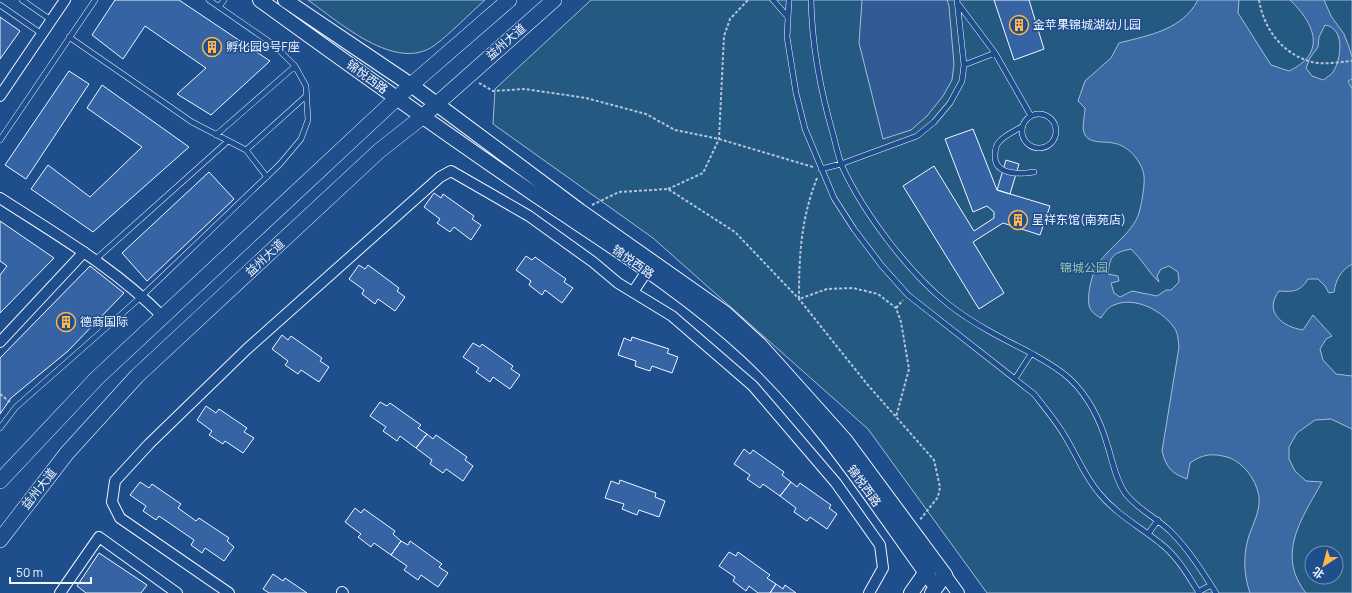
<svg xmlns="http://www.w3.org/2000/svg" width="1352" height="593" font-family="Manrope,'Noto Sans SC',sans-serif">
<style>
.green{fill:#245a82;stroke:#a8bbd7;fill-rule:evenodd}
.parking{fill:#305b95;stroke:#a8bbd7}
.water{fill:#3b69a3;stroke:#a8bbd7;fill-rule:evenodd}
.building{fill:#3563a3;stroke:#f2f6ff}
.lines{fill:none;stroke-linecap:round;stroke-linejoin:round}
.service-casing{stroke:#f2f6ff;stroke-width:6}
.minor-casing{stroke:#f2f6ff;stroke-width:12}
.tertiary-casing{stroke:#f2f6ff;stroke-width:14}
.secondary-casing{stroke:#f2f6ff;stroke-width:16}
.primary-casing{stroke:#f2f6ff;stroke-width:16}
.path{stroke:#b3c4dc;stroke-width:2;stroke-dasharray:3 2;stroke-linecap:butt}
.service{stroke:#1f4e8c;stroke-width:5}
.minor{stroke:#1f4e8c;stroke-width:10}
.tertiary{stroke:#1f4e8c;stroke-width:12}
.secondary{stroke:#1f4e8c;stroke-width:14}
.primary{stroke:#1f4e8c;stroke-width:15}
.labels{text-anchor:middle;stroke-width:3;stroke-linejoin:round;paint-order:stroke}
.poi-label{font-size:12px;fill:#f2f6ff;stroke:#1f4e8c;text-anchor:start}
.street-label{font-size:12px;fill:#f2f6ff;stroke:#1f4e8c}
.park-label{font-size:12px;fill:#97c8a6;stroke:#1f4e8c}
</style>
<rect width="100%" height="100%" fill="#1f4e8c"/>
<!-- green -->
<path class="green" d="M308,0H485C468,15 452,32 435,45C396,74 338,21 308,0Z
M591,0H1352V593H987L868,429L653,238L493,124L495,89ZM1312,553H1336V577H1312Z"/>
<!-- parking -->
<path class="parking" d="M862,0H947L949,6L954,64L952,80L943,96L927,116L911,130L883,139L859,43Z"/>
<!-- water -->
<path class="water" d="M1198,0H1239L1238,13L1271,65L1289,71C1327,53 1315,24 1290,0H1324L1331,16L1344,34L1349,47L1352,57V79L1348,81L1352,89V264C1340,271 1336,280 1334,292L1329,293L1325,286L1318,279H1308C1300,292 1293,292 1279,291C1263,312 1283,327 1303,330L1313,315L1332,336L1326,339L1320,349L1323,360L1336,374L1352,376V429L1331,419L1315,420L1297,433L1289,447V459L1295,471L1306,481L1322,482C1303,517 1275,554 1306,593H1250C1244,576 1243,557 1248,539C1251,528 1258,516 1259,504C1261,486 1245,462 1227,457C1212,453 1203,454 1190,463L1187,479C1171,473 1166,467 1162,451L1179,347C1178,339 1178,332 1173,326C1161,310 1134,296 1114,305C1108,307 1104,313 1101,318C1095,315 1090,311 1089,305C1087,294 1092,273 1098,264C1110,246 1136,231 1140,209C1142,201 1145,183 1144,176C1142,161 1128,145 1113,143C1104,141 1090,144 1085,135C1081,128 1085,116 1085,108L1078,101L1085,81L1111,58L1119,43C1150,35 1182,30 1198,0ZM1325,25C1346,28 1341,60 1333,72C1331,75 1326,78 1323,80L1312,76L1306,68L1310,58L1318,47L1319,37ZM1131,249C1142,259 1148,272 1159,282L1157,276L1161,269L1169,266L1178,272L1179,282L1171,290H1166L1157,296L1132,291L1120,297L1114,293L1111,283L1119,281L1118,276L1108,274C1110,255 1113,253 1131,249Z"/>
<!-- building -->
<path class="building" d="M115,0H179L270,61L211,115L177,94L206,68L145,26L123,59L92,35Z
M994,0H1029L1044,49L1014,60Z
M0,17L20,31L0,59Z
M69,71L89,84L26,179L5,165Z
M102,85L189,147L93,232L31,189L48,165L90,197L142,147L87,108Z
M973,129L997,190L1050,206L1040,235L1003,223L973,242L1004,293L979,309L903,186L934,166L974,231L994,218V212L987,206L973,212L945,139Z
M1006,160L1019,164L1010,194L997,190Z
M209,172L234,199L147,281L122,253Z
M434,193L441,198L443,194L474,216L472,219L481,225L471,240L454,227L450,232L437,223L440,219L424,207Z
M0,221L54,258L0,313V275L7,266L0,261Z
M526,256L532,260L535,257L566,279L564,282L573,288L562,303L545,290L542,295L529,285L531,281L516,270Z
M359,265L365,269L368,265L399,288L397,291L405,297L395,311L378,299L375,304L362,294L364,290L349,279Z
M90,266L124,293L68,351L11,398L0,414V358Z
M282,335L288,340L291,336L322,358L320,361L329,367L319,382L301,370L298,374L285,365L288,361L272,349Z
M632,337L669,349L667,353L678,357L672,373L652,366L650,371L635,366L636,361L618,355L624,338L631,341Z
M473,343L480,347L482,344L513,366L511,369L520,375L510,389L493,377L490,382L476,372L479,368L463,357Z
M380,402L387,406L390,403L421,425L418,428L427,434L416,448L400,436L397,441L383,431L386,427L370,416Z
M206,406L216,413L219,409L247,428L244,432L254,438L243,453L225,441L223,444L209,435L212,431L197,420Z
M427,434L433,439L436,435L467,457L465,460L473,466L463,481L446,469L443,473L430,464L432,460L416,448Z
M744,449L750,454L753,450L784,472L782,475L791,482L780,496L763,484L760,488L747,479L750,475L734,464Z
M620,480L656,493L655,497L665,501L659,517L639,510L637,515L622,509L624,504L605,498L611,481L619,484Z
M140,482L149,488L152,484L181,504L178,508L196,521L199,518L229,538L227,541L234,547L224,561L205,548L202,553L191,545L194,540L159,516L156,520L143,511L146,506L130,495Z
M791,482L797,487L800,483L831,505L829,508L837,514L827,529L810,517L807,521L794,512L796,508L780,496Z
M355,508L361,513L364,509L395,531L393,534L401,541L391,555L374,543L371,547L358,537L361,534L345,522Z
M401,541L408,545L410,541L442,564L439,567L448,573L438,587L421,575L418,580L404,570L407,566L391,555Z
M729,552L736,556L738,552L770,575L767,578L776,584L770,593H758L749,586L746,591L733,581L735,577L719,566Z
M99,553L147,585L141,593H86L77,586Z
M273,574L283,581L285,578L307,593H269L263,589Z
M776,584L783,589L785,585L796,593H770Z"/>
<g class="lines">
<!-- service casing -->
<g class="service-casing">
<path id="service" d="M22,0L51,20
M773,0L788,17
M789,0L787,37L796,93L805,129L834,198L854,229L882,266L908,295L1034,394C1045,408 1057,422 1066,438C1077,456 1085,477 1099,493C1116,514 1139,526 1160,543C1177,556 1188,575 1199,593
M811,0C812,46 820,89 833,134C836,145 838,156 842,166C863,212 908,272 948,304C972,323 1001,338 1029,352C1043,360 1057,367 1070,379C1089,397 1101,422 1108,447C1113,463 1116,480 1125,493C1137,509 1157,518 1171,532C1189,550 1202,571 1216,593
M0,5L42,34
M959,5L995,53L1031,116
M219,7L224,0
M69,37L192,122L246,150L267,177
M964,65L995,53
M1022 131a17 17 0 1 1 34 0a17 17 0 1 1-34 0Z
M1023,126C1015,131 1005,135 999,142C996,145 995,151 995,156C995,176 1021,174 1034,172
M216,135L295,66
M0,140L95,0
M246,150L306,96
M821,169L841,164L917,136L934,122L950,103L962,81L964,65L957,0
M96,259L228,141
M1015,379L1031,354
M0,428L16,407L142,296L280,164L301,139L308,120L306,86L295,66L274,45L209,0
M1148,534L1158,520
M1198,592L1211,585"/>
</g>
<!-- minor casing -->
<g class="minor-casing">
<path id="minor" d="M0,96L65,0
M0,198C57,235 115,268 163,317
M633,292L647,271
M0,342L84,252
M342,592L343,593
M60,593L99,537L177,593
M229,593L120,518L112,502L115,481L149,444L247,349L440,177L451,171L529,216L593,262L618,283L672,316L753,386L836,483L880,545L883,568L869,593"/>
</g>
<!-- tertiary casing -->
<g class="tertiary-casing">
<path id="tertiary" d="M945,575L958,593"/>
</g>
<!-- secondary casing -->
<g class="secondary-casing">
<path id="secondary" d="M260,0C351,66 442,131 534,194C608,244 685,291 750,352C824,421 877,506 936,587
M285,0L411,85L580,211L725,313L760,345L845,440L945,575L932,593
M911,593L930,566"/>
</g>
<!-- primary casing -->
<g class="primary-casing">
<path id="primary" d="M0,481L97,378L411,85L509,0
M0,540L67,453L137,376L379,151L422,117L554,0"/>
</g>
<!-- path -->
<path class="path" d="M1259,0C1264,29 1282,54 1312,62C1325,65 1339,62 1352,61
M479,83L493,91L525,89L586,98L646,114L675,130L719,139L813,167
M817,178C801,219 799,255 799,299L827,289L853,288L878,294L896,308L901,322L909,369L896,417
M668,189L703,173L719,139L724,36L730,19L748,0
M592,205L619,192L668,189L735,232L799,299L867,384L934,460L940,487L938,497L919,521
M896,308L903,300
M0,394L10,402"/>
<!-- service -->
<use href="#service" class="service"/>
<!-- minor -->
<use href="#minor" class="minor"/>
<!-- tertiary -->
<use href="#tertiary" class="tertiary"/>
<!-- secondary -->
<use href="#secondary" class="secondary"/>
<!-- primary -->
<use href="#primary" class="primary"/>
</g>
<!-- icons -->
<defs>
<g id="building-ring" transform="scale(1)"><circle r="9.5" fill="#1f4e8c" stroke="#ffb74d" stroke-width="1.5"/><path d="M-4-6H4V6H1V3H-1V6H-4ZM-2.5-4.3h1.7v1.8h-1.7ZM.8-4.3h1.7v1.8H.8ZM-2.5-1h1.7V.8h-1.7ZM.8-1h1.7V.8H.8Z" fill="#ffb74d"/></g>
</defs>
<g fill-rule="evenodd">
<use href="#building-ring" x="1019" y="25"/>
<use href="#building-ring" x="212" y="47"/>
<use href="#building-ring" x="1018" y="220"/>
<use href="#building-ring" x="66" y="322"/>
</g>
<g class="labels">
<!-- poi labels -->
<g class="poi-label">
<text x="1033" y="29">金苹果锦城湖幼儿园</text>
<text x="226" y="51">孵化园9号F座</text>
<text x="1032" y="224">呈祥东馆(南苑店)</text>
<text x="80" y="326">德商国际</text>
</g>
<!-- street labels -->
<g class="street-label">
<text transform="translate(506 42) rotate(-41)" y="4">益州大道</text>
<text transform="translate(367 77) rotate(36)" y="4">锦悦西路</text>
<text transform="translate(265 258) rotate(-43)" y="4">益州大道</text>
<text transform="translate(633 262) rotate(35)" y="4">锦悦西路</text>
<text transform="translate(864 486) rotate(54)" y="4">锦悦西路</text>
<text transform="translate(39 489) rotate(-52)" y="4">益州大道</text>
</g>
<!-- park labels -->
<g class="park-label">
<text x="1084" y="272">锦城公园</text>
</g>
</g>
<!-- north arrow -->
<g transform="translate(1324 565) rotate(216)"><circle r="19" fill="#1f4e8c" stroke="#7391ba"/>
<path d="M0-3L7 15L0 10L-7 15Z" fill="#ffb74d"/>
<text y="-6" font-size="11" font-weight="bold" text-anchor="middle" fill="#f2f6ff">北</text>
</g>
<!-- scale -->
<path d="M10 577v6h81v-6" fill="none" stroke="#f2f6ff" stroke-width="2"/>
<text x="16" y="577" font-size="12" fill="#f2f6ff" stroke="#1f4e8c" stroke-width="3" paint-order="stroke">50 m</text>
</svg>
